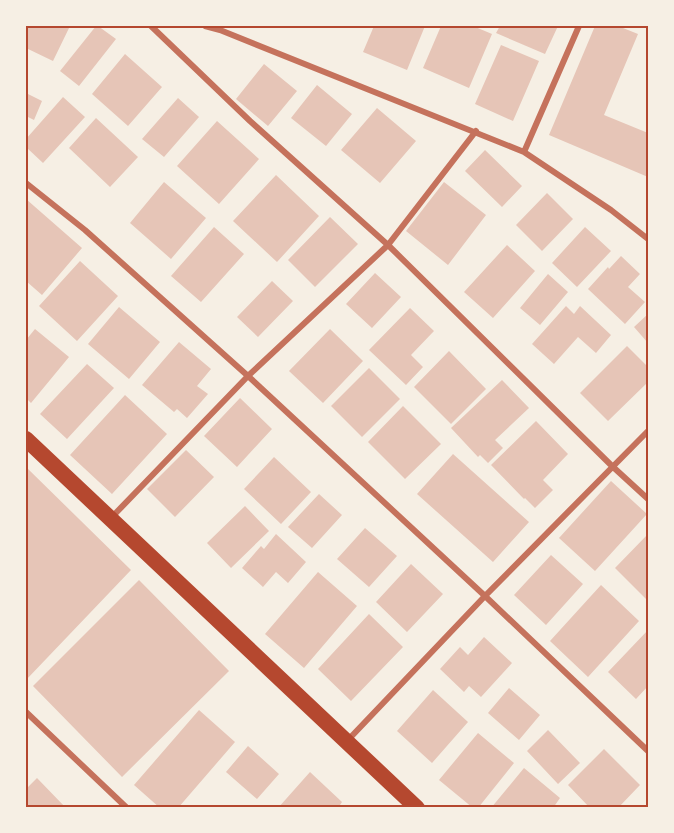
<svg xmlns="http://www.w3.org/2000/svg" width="674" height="833" font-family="'Fira Sans',sans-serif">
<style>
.building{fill:#e6c5b7}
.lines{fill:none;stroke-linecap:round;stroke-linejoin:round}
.minor{stroke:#c5725c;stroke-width:6}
.trunk{stroke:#b5482f;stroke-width:16}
.neatline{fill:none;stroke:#b5482f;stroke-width:2}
</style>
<rect width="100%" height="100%" fill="#f6efe4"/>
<!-- building -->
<path class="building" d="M26,26H70L53,61L26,48Z
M96,26H98L116,39L79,86L60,71Z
M374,26H425L407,70L363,52Z
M441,26H473L492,34L469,88L423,68Z
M500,26H558L545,54L496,33Z
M595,26H618L638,34L604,115L648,133V177L549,135Z
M501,45L539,61L513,121L475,104Z
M125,54L162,87L128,126L92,94Z
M264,64L297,91L268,126L236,99Z
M317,85L352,114L326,146L291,118Z
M26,93L42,101L34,120L26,116Z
M63,97L85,117L43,163L26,147V139Z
M178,98L199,117L164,157L142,139Z
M377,108L416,141L380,183L341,150Z
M96,118L138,157L110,187L69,148Z
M217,121L259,159L219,204L177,166Z
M485,150L522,186L502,207L465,171Z
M276,175L319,216L277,262L233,221Z
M164,182L206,218L171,259L130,223Z
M444,182L486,215L448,265L406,231Z
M547,193L573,219L542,251L516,225Z
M26,199L82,248L42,295L26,281Z
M330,217L358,244L315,287L288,260Z
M214,227L244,254L201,302L171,276Z
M585,227L611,251L577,287L552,263Z
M507,245L535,271L493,318L464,292Z
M621,256L640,274L628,287L645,302L625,324L588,289L608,267L609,269Z
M80,261L118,296L77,341L39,306Z
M375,273L401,297L372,328L346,304Z
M548,274L568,292L540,325L520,308Z
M272,281L293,301L258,337L237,317Z
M566,306L574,314L580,306L611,335L596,353L578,337L554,364L532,344Z
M119,307L160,342L129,379L88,344Z
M410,308L434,331L411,355L423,367L406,385L369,350Z
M648,314V343L634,327Z
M35,329L69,357L31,403L26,398V340Z
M330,329L363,361L323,403L289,371Z
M179,342L211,369L197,386L208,394L187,418L177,409L174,412L142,385Z
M627,346L648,367V382L608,421L580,393Z
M449,351L486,389L451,424L414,387Z
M87,364L114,388L67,439L40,414Z
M369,368L400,399L362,437L331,406Z
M502,380L529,408L495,440L503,448L488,463L480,455L478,457L451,428Z
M125,395L167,434L112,494L70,455Z
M240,398L272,429L237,467L204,436Z
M403,406L441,444L405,479L368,442Z
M536,421L568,454L543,480L553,490L535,508L525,498L524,499L491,465Z
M186,450L214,477L175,517L147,489Z
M453,454L529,522L493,562L417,494Z
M274,457L311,492L281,524L244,489Z
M26,467L131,570L26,680Z
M611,481L647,514L595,571L559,538Z
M319,494L342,515L312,548L288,527Z
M245,506L269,531L231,568L207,543Z
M365,528L397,556L369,587L337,559Z
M276,534L306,562L288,583L276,572L263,587L242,568L261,546L264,549Z
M648,534V601L615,568Z
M551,555L583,584L546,625L514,595Z
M411,564L443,594L407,632L376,602Z
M318,572L357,606L304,668L265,634Z
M139,580L229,671L122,777L33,686Z
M601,585L639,621L588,677L550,641Z
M369,614L403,647L351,701L318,669Z
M648,630V686L636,699L608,672Z
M484,637L512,663L481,697L469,686L464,692L440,669L460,647L468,655Z
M509,688L540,715L519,740L488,713Z
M433,690L468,722L432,763L397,731Z
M199,710L235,742L178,808H160L134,785Z
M548,730L580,763L558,784L527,751Z
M478,733L514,763L478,808H473L439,780Z
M248,746L279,774L257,799L226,772Z
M604,749L640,785L618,808H590L568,785Z
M524,768L560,798L553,808H491Z
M310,772L342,802L338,808H278Z
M37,778L66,808H26V789Z"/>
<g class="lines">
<!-- minor -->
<path class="minor" d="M151,26L250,121L388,245L612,466L648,499
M205,26L220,30L524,152
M579,26L524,152L611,210L648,239
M26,183L85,230L248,376L485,596L648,751
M111,518L248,376L388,245L476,131
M26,712L127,808
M348,740L485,596L648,431"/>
<!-- trunk -->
<path class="trunk" d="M26,439L417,808"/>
</g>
<!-- border -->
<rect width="674" height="833" fill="none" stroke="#f6efe4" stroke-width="54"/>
<rect x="27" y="27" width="620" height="779" class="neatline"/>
</svg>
